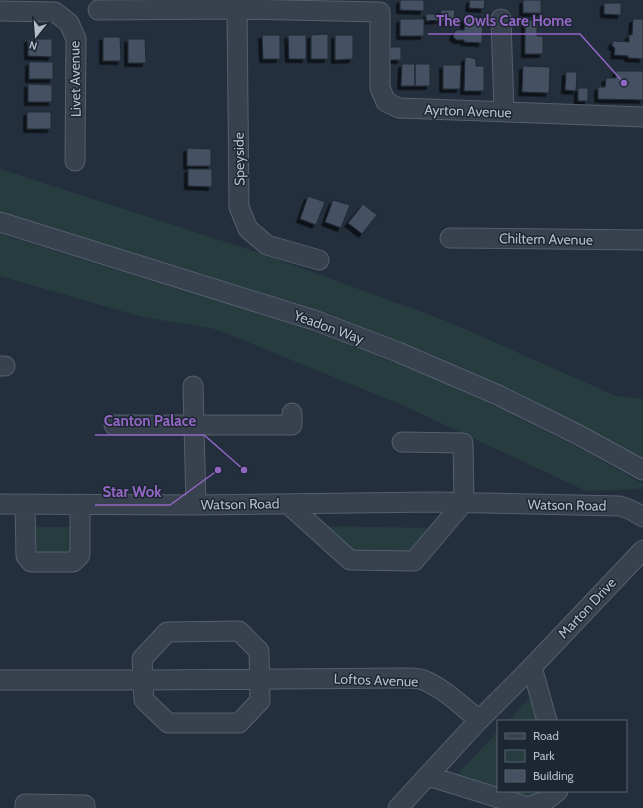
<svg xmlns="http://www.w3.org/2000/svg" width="643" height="808" font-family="Cabin,sans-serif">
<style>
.green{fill:#263c3f}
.building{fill:#455162;stroke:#1f2835;filter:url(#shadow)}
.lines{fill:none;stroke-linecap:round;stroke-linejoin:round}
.minor-casing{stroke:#565f6c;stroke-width:21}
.minor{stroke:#38414e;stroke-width:19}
.labels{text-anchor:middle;stroke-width:3;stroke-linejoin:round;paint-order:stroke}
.street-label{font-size:14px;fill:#b4bcc9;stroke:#1d2633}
.leader{fill:none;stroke:#9266c3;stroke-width:1.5}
.callout-dot{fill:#9266c3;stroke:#1d2633;stroke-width:1.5}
.callout-label{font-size:15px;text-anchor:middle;font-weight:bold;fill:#9266c3;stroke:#1d2633;stroke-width:3;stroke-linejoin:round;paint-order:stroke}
</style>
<defs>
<filter id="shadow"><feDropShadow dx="-3.5" dy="3.5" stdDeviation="0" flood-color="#0009"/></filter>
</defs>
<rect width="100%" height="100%" fill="#242f3e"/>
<!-- green -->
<path class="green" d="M0,169L263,254L449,322L616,396L643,399V461L601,437L512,390L429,353L301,305L0,212Z
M0,234L305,328L410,368L502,409L585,451L643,484V489L586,491L400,404L215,329L142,317L0,276Z
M312,526L439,528L414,561L352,560Z
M26,527H80V555L31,562Z
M536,692L538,721H508Z
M498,731V791H558L557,792L545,801L528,807L452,780Z"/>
<!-- building -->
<path class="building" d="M400,0H424V11L400,10Z
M470,0H485L484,9L469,8Z
M523,0H541V13H523Z
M604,3H621V15L604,14Z
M441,10H455L454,22L441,21Z
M426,14H439V20L426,21Z
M465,18L483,19L482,43L464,42V40H457L453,37L454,33L456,30H464Z
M400,19H424V36H400Z
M633,19H643V59L628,58V56L614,55L615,48L612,46L613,41L629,42V35H632Z
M525,20H537V36H543V54H525Z
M328,34V59H311V35Z
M262,35H280V59H263Z
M288,35H306V59H289Z
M335,35H353V59L335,60Z
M103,37H120L121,61H103Z
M28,39H52V57L28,56Z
M128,39H145L146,63H128Z
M390,47H401V60H390Z
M466,57L473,58L476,60V66H484V91H464L465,59Z
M29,62H53V79H29Z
M402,64H415V86H401Z
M415,64H430V86H415Z
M443,65H461L460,89H443Z
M523,66L550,67L549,93L522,92Z
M616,71H643V100L598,99V87H605L606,78H616Z
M566,72H577L576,91L565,90Z
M28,84L52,85V102H28Z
M578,88H588V101H578Z
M27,112H51V129H27Z
M187,148L211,149V166H187Z
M188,169H212V187L188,186Z
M308,196L325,202L316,225L300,219Z
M333,200L350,205L341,228L325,222Z
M363,204L377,215L362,234L348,223Z"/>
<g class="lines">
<!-- minor casing -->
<g class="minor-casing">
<path id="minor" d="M237,9L239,207L248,229L267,245L319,260
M98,10L237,9L380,12V88L386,102L399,108L643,117
M0,11L55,12L69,23L76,39L75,161
M501,19L504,112
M0,222L314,320L398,352L498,395L577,434L643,470
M450,238L643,240
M0,366H5
M193,386L196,505
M114,425H292V413
M0,504L196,505L435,502L620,506L631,510L643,517
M25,504L26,556L31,562H73L80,555V504
M288,504L350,560L414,561L464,502L463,443L402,442
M239,631L259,651L260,701L239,723H168L144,700L142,659L167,632Z
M532,667L547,721
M0,680H143L404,678C409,678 415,678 420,679C439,684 464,708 479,720
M428,776L528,807L545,801L558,791
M25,808V804L85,805V808
M398,808L479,720L532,667L643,550"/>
</g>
<!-- minor -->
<use href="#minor" class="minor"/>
</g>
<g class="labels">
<!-- street labels -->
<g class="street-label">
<text transform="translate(75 79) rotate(-91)" y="5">Livet Avenue</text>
<text transform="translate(468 111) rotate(2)" y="5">Ayrton Avenue</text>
<text transform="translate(239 159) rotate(-91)" y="5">Speyside</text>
<text transform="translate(546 239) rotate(1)" y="5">Chiltern Avenue</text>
<text transform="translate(329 327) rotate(20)" y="5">Yeadon Way</text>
<text transform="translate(240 504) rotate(-1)" y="5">Watson Road</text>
<text transform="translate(567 505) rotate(1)" y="5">Watson Road</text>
<text transform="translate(587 608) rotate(-47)" y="5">Marton Drive</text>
<text transform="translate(376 680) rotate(2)" y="5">Loftos Avenue</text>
</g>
</g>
<!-- callouts -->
<path class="leader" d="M624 83L580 34H428M244 470L204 435H95M218 470L170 505H95"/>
<g class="callout-dot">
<circle cx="624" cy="83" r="4"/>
<circle cx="244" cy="470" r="4"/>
<circle cx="218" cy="470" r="4"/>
</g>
<g class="callout-label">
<text x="504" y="26">The Owls Care Home</text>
<text x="150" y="426">Canton Palace</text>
<text x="132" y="497">Star Wok</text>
</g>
<!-- legend -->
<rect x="497" y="720" width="130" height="72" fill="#1d2633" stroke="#59626f"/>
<rect x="505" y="733" width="20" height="6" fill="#38414e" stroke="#59626f"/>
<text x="533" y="740" font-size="12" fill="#b4bcc9">Road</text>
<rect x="505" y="750" width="20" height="12" fill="#263c3f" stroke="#59626f"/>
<text x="533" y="760" font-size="12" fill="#b4bcc9">Park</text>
<rect x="505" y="770" width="20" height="12" fill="#455162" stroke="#59626f"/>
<text x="533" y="780" font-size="12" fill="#b4bcc9">Building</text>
<!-- north arrow -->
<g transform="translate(36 36) rotate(197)" stroke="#1d2633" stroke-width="3" paint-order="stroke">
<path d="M0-3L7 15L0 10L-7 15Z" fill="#b4bcc9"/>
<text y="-6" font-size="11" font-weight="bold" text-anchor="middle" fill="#b4bcc9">N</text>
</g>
</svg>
